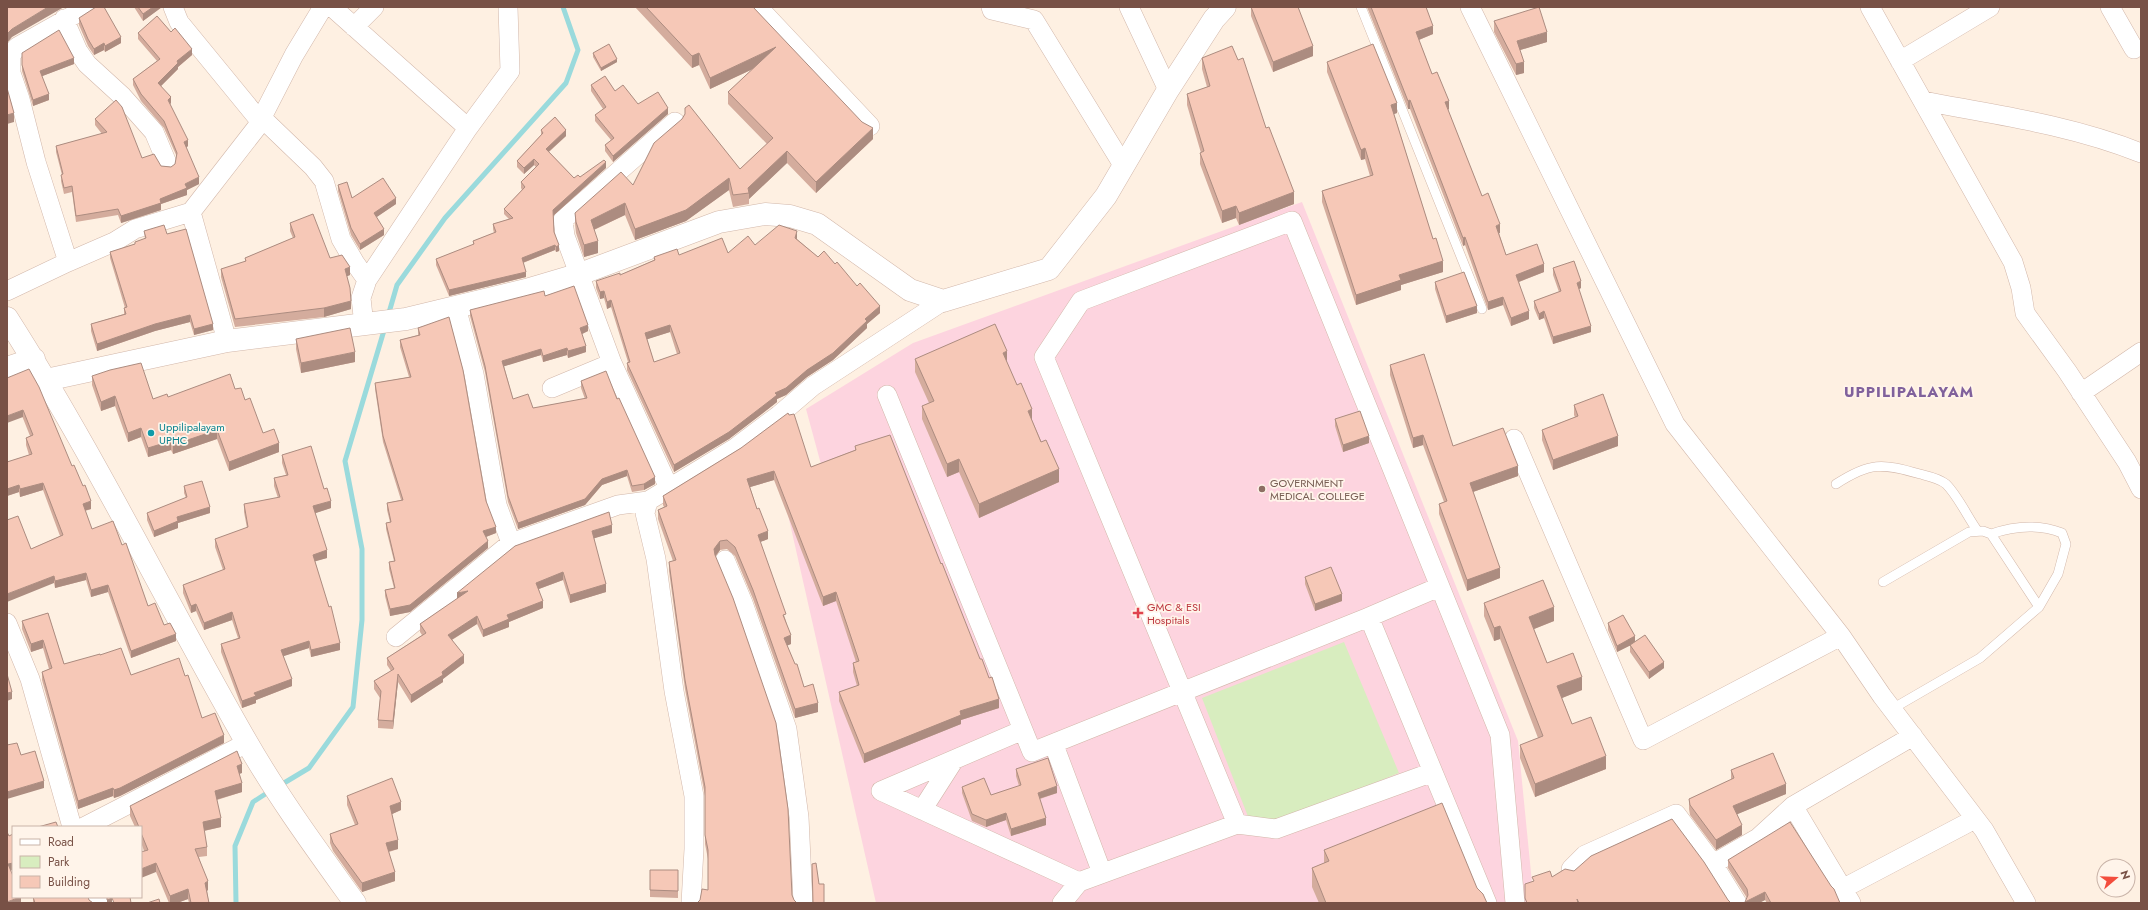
<svg xmlns="http://www.w3.org/2000/svg" width="2148" height="910" font-family="Jost,sans-serif">
<style>
.medical{fill:#fdd4df}
.green{fill:#d8edbf}
.lines{fill:none;stroke-linecap:round;stroke-linejoin:round}
.stream{stroke:#9adadc;stroke-width:5}
.service-casing{stroke:#d2b7aa;stroke-width:10}
.minor-casing{stroke:#d2b7aa;stroke-width:20}
.tertiary-casing{stroke:#d2b7aa;stroke-width:23}
.service{stroke:#fff;stroke-width:9}
.minor{stroke:#fff;stroke-width:19}
.tertiary{stroke:#fff;stroke-width:22}
.wall{fill:#d4ac9d;fill-rule:evenodd}
.shaded-wall{fill:#ac8c80}
.building{fill:#f6c8b7;stroke:#ac8c80;fill-rule:evenodd}
.culture-dot{fill:#0f9aa8;stroke:#fff4ea;stroke-width:1.5}
.education-dot{fill:#8d6e63;stroke:#fff4ea;stroke-width:1.5}
.health-dot{fill:#e0444e;stroke:#fff4ea;stroke-width:1.5}
.labels{text-anchor:middle;stroke-width:3.5;stroke-linejoin:round;paint-order:stroke}
.culture-label{font-size:11px;fill:#0d838f;stroke:#fff4ea;text-anchor:start}
.education-label{font-size:11px;fill:#785e54;stroke:#fff4ea;text-anchor:start}
.health-label{font-size:11px;fill:#be3a42;stroke:#fff4ea;text-anchor:start}
.district-label{font-size:15px;font-weight:bold;letter-spacing:1px;fill:#80619c;stroke:#fff4ea}
</style>
<rect width="100%" height="100%" fill="#fef0e2"/>
<!-- medical -->
<path class="medical" d="M1302,202L1518,741L1534,903H876L781,484L822,468L806,409L913,343Z"/>
<!-- green -->
<path class="green" d="M1344,642L1399,773L1254,832L1202,698Z"/>
<g class="lines">
<!-- stream -->
<path class="stream" d="M388,316L397,285L445,218L566,83L578,50L563,7
M279,786L309,768L353,707L362,620V549L345,461L385,327
M236,903L235,846L253,802L270,791"/>
<!-- service casing -->
<g class="service-casing">
<path id="service" d="M1361,7L1482,309
M1836,484C1870,462 1882,463 1920,474C1928,476 1939,478 1946,484C1958,496 1967,516 1977,530
M1883,582L1969,532L1983,531L1991,534L2039,607
M1892,709L1980,658L2039,607L2058,574L2066,544L2062,533C2039,524 2014,526 1991,534"/>
</g>
<!-- minor casing -->
<g class="minor-casing">
<path id="minor" d="M173,7L179,22L260,121
M332,7L468,128
M758,7L870,126
M991,7L992,10L1034,20L1123,165
M1129,7L1168,90
M1470,7L1675,424L1841,636
M1870,7L2013,262L2021,288L2025,313L2067,371L2127,462L2141,489
M2110,7L2134,49
M64,19L78,51L87,64L122,96L154,132L167,163
M354,27L374,7
M1900,61L1990,7
M1923,101C1997,115 2071,125 2141,153
M262,118L313,167L324,181L341,239L355,263L367,280
M68,262L114,242L135,229L191,212
M7,291L68,262L36,162L20,99L11,73V55L17,47L88,7
M364,325L361,298L367,280L468,128L510,71L508,7
M227,341L191,212L257,127L294,55L323,7
M552,388L612,363
M2081,393L2141,352
M887,395L1032,752L1369,617L1487,903
M1514,439L1643,740L1841,636L1882,696L1984,830L2026,903
M669,488L612,363L565,236L563,220L675,122
M511,543L618,505L648,501
M725,560L743,603L787,729L799,817L803,903
M1369,617L1439,587
M7,623L30,679L72,827
M396,637L511,543L497,505L474,374L456,307
M1054,745L1102,873
M881,791L1079,882
M881,791L1023,730
M1793,806L1851,903
M922,810L954,760
M1237,824L1276,829L1433,772
M84,827L247,743
M1713,864L1758,838L1793,806L1913,736
M1571,869L1585,855L1676,814L1713,864L1737,903
M1844,888L1975,819
M97,897L98,903
M691,903L694,849V796L674,691L656,559L645,513L648,501L735,448L779,415L813,386L943,301
M1062,903L1079,882L1237,824L1044,357L1081,301L1292,221L1500,735L1515,903"/>
</g>
<!-- tertiary casing -->
<g class="tertiary-casing">
<path id="tertiary" d="M7,318C94,454 165,600 246,741C278,797 317,850 355,903
M7,368L34,359
M46,380L227,341L406,319L526,290L580,274L719,222L765,214L790,216L817,224L910,290L943,301L1049,269L1106,196L1168,90L1214,19L1225,7"/>
</g>
<!-- service -->
<use href="#service" class="service"/>
<!-- minor -->
<use href="#minor" class="minor"/>
<!-- tertiary -->
<use href="#tertiary" class="tertiary"/>
</g>
<!-- wall -->
<path class="wall" d="M134,7H162L143,21Z
M635,7H753L873,139L816,193L787,163L749,199V204L733,207L729,190L686,221L635,240L625,215L594,230L598,253L584,257L576,233L575,224V213L633,185L740,169L767,144L728,104V92L753,69L710,89L699,65L692,68Z
M1251,7H1298L1313,56L1273,72L1251,16Z
M1367,7H1426L1433,34L1419,40L1432,74L1449,109L1448,110L1482,196L1500,233H1499L1506,255L1544,272L1519,282L1529,319L1511,326L1503,305L1488,310L1465,245L1463,246L1410,109H1408Z
M79,18L121,43L105,52L104,50L94,55L88,46L79,25Z
M1494,21L1547,42L1520,50L1524,73L1516,75L1494,32Z
M171,32L192,55L178,67V69L161,86L171,103L170,104L188,146L186,148L199,184L187,190V195L161,204V210L121,223L118,215L76,222L72,192L64,194L61,181L62,175L56,152V146L102,134L95,125V119L142,158L161,166L171,167L175,164L177,157L164,128L141,101L133,85V79L157,61L138,39V33Z
M22,53L74,64L42,76L49,100L33,106L22,71Z
M593,53L617,62L601,71L593,57Z
M1202,58L1238,60L1266,128L1294,204L1239,225L1236,218L1222,223L1200,164V153H1201L1187,105V94L1207,87L1202,69Z
M1327,62L1397,113L1394,114L1443,272L1401,285V290L1356,305L1322,202V191L1370,176L1365,159L1361,160L1327,72Z
M591,85L615,91L638,104L668,114L613,162L605,151V145L611,140L595,121V115L603,109L591,91Z
M541,130L566,136L549,152L574,178L580,177L606,168L553,216L554,232L559,251L556,252L555,250L523,263L526,277L449,296L436,265V259L473,245V241L494,233L493,229V224L509,219L504,214V209L522,190L521,188V182L536,167L534,165L524,174L517,167V161L541,135Z
M338,185L352,198L396,204L376,217L384,235L360,250L351,235L338,191Z
M290,223L330,258L350,275L347,276L351,309L324,317L235,327L221,277V269L245,262V258L293,238L290,231Z
M144,231L167,234L213,330L194,335L190,322L155,331L97,351L91,331V324L124,314V308H125L110,258V252L135,244V242L145,239Z
M797,238V239L818,257L835,264L880,313L867,324V328L833,360L807,377L786,395L777,399V402L772,406L729,439L674,472L627,370V363L628,362L611,307L607,309L604,298L600,299L596,288V281L620,275L654,260V257L679,255L728,253L755,245ZM670,332L677,354L654,362L647,339Z
M1553,268L1581,288L1579,289L1591,332L1553,344L1544,318L1539,320L1534,308V301L1559,292L1553,275Z
M1435,282L1477,313L1446,323L1435,289Z
M470,310L588,331L582,334L586,352L568,358L567,355L543,362L541,355L504,366L513,399L533,408L585,399L581,388V381L617,399L655,484L644,490L632,492L627,476L602,485L585,505L518,529L508,502L485,372L470,316Z
M418,328L486,501L496,533L486,537L488,548L410,612L390,616L385,596V590L394,588L389,569V562L394,561L386,529V523L390,522L387,510V503L401,500L383,442L375,389V383L409,377L400,347V340L418,335Z
M296,339L355,362L301,373L296,349Z
M915,359L1007,363L1059,482L979,518L959,472L947,477L922,419V406L929,403L915,372Z
M1390,365L1453,446L1518,476L1473,492L1500,578L1467,591L1439,514V504L1444,502L1423,445L1413,448L1390,375Z
M92,376L153,399L235,389L245,400L263,433L279,452L229,471L217,439L173,454L171,450L148,457L141,437L128,442L115,406L101,411L92,385Z
M7,378L91,509L85,511L92,529L122,545L148,606L176,641L131,658L108,592L91,597L86,580L55,588L54,583L31,549L60,536L43,490L20,497L19,492L7,496V462L29,455L26,445V438L30,436Z
M1574,405L1618,446L1553,470L1542,440V430L1575,417L1574,415Z
M1335,419L1369,443L1343,452L1335,426Z
M855,446L941,564L999,708L961,720V724L864,763L839,701V692L857,686L853,672V663L856,662L836,601L823,606L774,480L750,487L757,509L768,539L760,542L786,621L791,644L787,645L804,687L818,712L795,718L753,599L735,556L727,549L720,550L715,557L788,809L700,900L708,890V859L705,844V796L685,689L669,571V562L673,561L658,519V510L664,507L663,505V496L741,448L811,467L855,450Z
M282,455L331,508L315,513L327,558L315,561L340,650L311,657L309,648L283,656L292,686L256,700V703L242,708L221,652V644L238,638L232,620L204,630L196,611L191,613L183,593V585L223,570L215,547V539L247,528L244,512V504L278,498L274,486V478L286,475L282,463Z
M184,486L210,513L178,523V528L154,537L147,520V513L186,498L184,493Z
M612,533L594,538L606,592L570,603L563,580L539,589L543,608L509,622V627L483,637L477,624L452,640L464,663L443,679V682L411,703L398,682L393,729L378,728V720L380,698L374,689V681L391,671L387,665V658L422,635L420,632V624L457,599L515,546Z
M1305,577L1342,601L1315,611L1305,584Z
M1484,603L1554,621L1534,629L1547,663L1582,690L1562,698L1572,724L1606,769L1535,797L1520,758V745L1538,738L1500,639L1494,641L1484,616Z
M48,613L64,664L100,655L131,675L202,718L224,743L120,796L114,798L113,796L78,809L42,680V672L49,669L43,648L31,652L22,629V621Z
M1608,623L1635,643L1664,668L1649,679L1630,652V645L1633,644L1617,652L1608,630Z
M1016,769L1057,793L1040,799L1046,825L1011,836L1006,820L986,827L972,821L962,793V787L991,795L1019,786L1016,776Z
M1731,770L1786,794L1737,814L1742,835L1716,850L1690,815L1689,809V799L1731,780Z
M242,773L239,774L242,792L217,800L221,827L204,831L207,847V856L199,857L208,890L207,891L209,903H189L188,899L177,903H169L156,872L144,851L141,842V827H135L130,816V806Z
M347,796L401,810L392,814L398,849L389,852L395,881L362,892L333,851L330,843V834L355,825L347,805Z
M1324,850L1477,888L1487,903H1319L1312,887V868L1324,863Z
M1728,860L1840,903H1767L1765,900L1759,903H1745L1747,898L1728,868Z
M650,870H678V898L650,897Z
M33,897H88L89,900L93,903H33Z"/>
<!-- shaded-wall -->
<path class="shaded-wall" d="M48,7H64L12,37L7,43V34L12,29Z
M153,7H162L143,21V14Z
M1433,26V34L1416,41V32Z
M1547,32V42L1517,51V41Z
M121,37V43L105,52V46Z
M104,43V50L94,55V49Z
M1313,46V56L1273,72V62Z
M776,47V58L710,89V78Z
M192,49V55L178,67V69L158,89V83L177,61Z
M699,53V65L692,68V56Z
M74,58V64L40,77V71Z
M617,59V62L601,71V68Z
M1524,62V73L1516,75V64Z
M49,94V100L33,106V100Z
M171,97V103L168,106V100Z
M1410,100V109H1408V101Z
M1449,101V109L1445,111V102Z
M1397,103V113L1391,115V105Z
M668,108V114L613,162V156Z
M14,113V122L7,124V115Z
M873,128V139L816,193V182Z
M566,130V136L546,154V149Z
M188,140V146L184,149V142Z
M1365,148V159L1361,160V150Z
M787,151V163L749,199V193L748,188Z
M534,159V165L524,174V168Z
M606,162V168L553,216V210Z
M199,177V184L187,190V195L161,204V210L121,223V216L160,199L185,184Z
M729,178V190L686,221L635,240V229Z
M1294,192V204L1239,225V213Z
M396,198V204L374,219V213Z
M625,203V215L591,231V220Z
M1236,206V218L1222,223V211Z
M1500,224V233L1496,234V226Z
M384,229V235L360,250V244Z
M797,231V238L795,245V238Z
M1465,237V245L1463,246V238Z
M598,241V253L584,257V245Z
M555,245V250L522,263V258Z
M559,245V251L556,252V247Z
M1443,261V272L1401,285V290L1356,305V295L1399,275Z
M1544,264V272L1516,283V275Z
M350,267V275L345,277V269Z
M526,272V277L449,296V290Z
M1581,281V288L1577,290V283Z
M604,291V298L600,299V292Z
M1503,297V305L1488,310V302Z
M611,300V307L607,309V302Z
M351,301V309L324,317V308Z
M880,306V313L867,324V328L833,360L807,377L786,395L777,399V402L772,406L729,439L674,472V465L775,393Z
M1477,306V313L1446,323V316Z
M1529,311V319L1511,326V318Z
M1544,311V318L1539,320V314Z
M190,315V322L155,331L97,351V344L155,324Z
M213,324V330L194,335V329Z
M588,325V331L580,335V328Z
M670,325V332L645,340V333Z
M1591,326V332L1553,344V337Z
M586,346V352L568,358V351Z
M567,348V355L543,362V356Z
M541,349V355L502,367V361Z
M1007,351V365L1003,353Z
M355,352V362L301,373V363Z
M115,396V406L101,411V402Z
M1032,409V422L1028,411Z
M23,410V417L7,423V416Z
M141,428V437L128,442V433Z
M217,430V439L173,454V445Z
M1423,435V445L1413,448V438Z
M1369,436V443L1343,452V445Z
M1618,436V446L1553,470V460Z
M171,441V450L148,457V448Z
M279,443V452L229,471V462Z
M959,459V472L947,477V464Z
M1518,466V476L1470,493V483Z
M1059,469V482L979,518V504Z
M627,470V476L602,485L585,505L518,529V523L602,479Z
M774,471V480L747,488V479Z
M655,477V484L644,490V484Z
M43,483V490L20,497V489Z
M19,485V492L7,496V489Z
M91,501V509L83,511V504Z
M331,501V508L313,514V506Z
M210,507V513L178,523V528L154,537V531L177,517Z
M612,525V533L592,539V531Z
M496,527V533L483,538V531Z
M768,531V539L758,543V535Z
M488,541V548L410,612L390,616V609Z
M720,541V550L714,558V549Z
M327,550V558L313,562V555Z
M1500,568V578L1467,591V580Z
M563,572V580L536,590V583Z
M86,573V580L55,588V581Z
M54,576V583L7,602V594Z
M606,584V592L570,603V595Z
M108,585V592L91,597V590Z
M468,591L457,601V593Z
M836,592V601L823,606V597Z
M1342,594V601L1315,611V604Z
M543,601V608L509,622V627L483,637V630L507,615Z
M196,604V611L191,613V606Z
M1554,607V621L1529,631V617Z
M232,612V620L204,630V623Z
M477,616V624L448,642V635Z
M1500,626V639L1494,641V628Z
M176,634V641L131,658V651Z
M791,635V644L784,647V638Z
M1635,636V643L1617,652V646Z
M43,640V648L31,652V644Z
M309,641V648L281,657V650Z
M340,643V650L311,657V650Z
M464,655V663L443,679V682L411,703V695Z
M1664,662V668L1649,679V672Z
M398,674V682L393,729V721Z
M1582,677V690L1557,700V686Z
M292,679V686L256,700V703L242,708V701L254,693Z
M12,692V699L7,701V693Z
M999,699V708L961,720V724L864,763V754L960,711Z
M818,703V712L795,718V709Z
M224,735V743L120,796L114,798V790Z
M1606,756V769L1535,797V784Z
M242,764V773L237,775V766Z
M44,781V788L7,799V792Z
M242,783V792L215,800V791Z
M1786,784V794L1733,816V806Z
M1057,786V793L1038,799V793Z
M113,788V796L78,809V801Z
M401,802V810L390,815V806Z
M1006,813V820L986,827V820Z
M221,818V827L203,831V822Z
M1046,818V825L1011,836V829Z
M1742,825V835L1716,850V840Z
M398,840V849L386,852V843Z
M13,863V870L8,871V864Z
M156,863V872L141,878V869Z
M395,872V881L362,892V883Z
M208,881V890L205,892V883Z
M188,889V899L177,903H170V896Z
M1765,892V900L1759,903H1745V902Z
M20,897H21V903H7V902Z
M112,898V903H107V900Z"/>
<!-- building -->
<path class="building" d="M7,7H48L12,29L7,34Z
M96,7H104L121,37L105,46L104,43L94,49L88,39L79,18Z
M138,7H153L143,14Z
M646,7H753L862,122L873,128L816,182L787,151L748,188L749,193L733,195L729,178L686,210L635,229L625,203L591,220L598,241L584,245L576,222L575,213L621,172L633,185L654,143L682,119L685,114V108L689,105L740,169L773,138L728,92L776,47L710,78L699,53L692,56Z
M1251,7H1298L1313,46L1273,62Z
M1371,7H1426L1433,26L1416,32L1432,74L1437,72L1449,101L1445,102L1482,196L1488,193L1500,224L1496,226L1506,255L1537,244L1544,264L1516,275L1529,311L1511,318L1503,297L1488,302L1465,237L1463,238L1410,100L1408,101Z
M1539,7L1547,32L1517,41L1524,62L1516,64L1494,21Z
M157,16L171,32L175,28L192,49L177,61L178,63L158,83L171,97L168,100L188,140L184,142L199,177L185,184L187,188L160,199L161,203L121,216L118,209L76,216L72,186L64,188L61,175L63,174L56,146L107,132L95,119L116,100L122,107L142,158L154,154L161,166L171,167L175,164L177,153L164,121L141,94L133,79L160,59L138,33Z
M59,30L74,58L40,71L49,94L33,100L22,65V53Z
M609,44L617,59L601,68L593,53Z
M1373,44L1397,103L1391,105L1433,239L1436,238L1443,261L1399,275L1401,280L1356,295L1322,191L1373,175L1365,148L1361,150L1327,62Z
M1232,46L1238,60L1243,58L1266,128L1269,127L1294,192L1239,213L1236,206L1222,211L1200,153L1204,151L1187,94L1210,86L1202,58Z
M605,76L615,91L623,85L638,104L658,92L668,108L613,156L605,145L614,138L595,115L606,107L591,85Z
M7,88L14,113L7,115Z
M555,117L566,130L546,149L574,178L578,175L580,177L604,160L606,162L553,210L554,232L559,245L556,247L555,245L522,258L526,272L449,290L436,259L474,244L473,241L496,232L493,224L513,218L504,209L525,187L521,182L539,164L534,159L524,168L517,161L543,133L541,130Z
M383,178L396,198L374,213L384,229L360,244L351,228L338,185L347,182L352,198Z
M313,214L330,258L342,255L350,267L345,269L350,288L351,301L324,308L235,319L221,269L246,261L245,258L295,237L290,223Z
M164,225L167,234L186,229L213,324L194,329L190,315L155,324L97,344L91,324L126,314L124,308L127,307L110,252L135,244V242L146,238L144,231Z
M779,225L797,231L795,238L818,257L824,251L835,264L837,262L857,286L860,283L880,306L865,319L867,321L833,353L807,370L786,388L775,393L777,395L772,399L729,432L674,465L627,363L630,362L611,300L607,302L604,291L600,292L596,281L620,273V275L655,260L654,257L677,249L679,255L722,238L728,253L748,236L755,245ZM670,325L680,353L654,362L645,333Z
M1574,261L1581,281L1577,283L1591,326L1553,337L1544,311L1539,314L1534,301L1561,291L1553,268Z
M1464,272L1477,306L1446,316L1435,282Z
M574,286L588,325L580,328L586,346L568,351L567,348L543,356L541,349L502,361L513,399L528,394L533,408L587,398L581,381L606,371L617,399L619,398L655,477L644,484L632,486L627,470L602,479L585,499L518,523L508,496L485,366L470,310L544,291L545,296Z
M449,317L463,370L486,501L496,527L483,531L488,541L410,605L390,609L385,590L395,588L389,562L395,561L386,523L391,522L387,503L403,500L383,436L375,383L411,377L400,340L420,335L418,328Z
M995,324L1007,351L1003,353L1017,385L1021,383L1032,409L1028,411L1041,442L1046,440L1059,469L979,504L959,459L947,464L922,406L934,401L915,359Z
M350,328L355,352L301,363L296,339Z
M1424,354L1453,446L1503,428L1518,466L1470,483L1500,568L1467,580L1439,504L1447,501L1423,435L1413,438L1390,365Z
M141,363L153,399L167,394L168,397L230,374L235,389L241,388L245,400L250,398L263,433L274,429L279,443L229,462L217,430L173,445L171,441L148,448L141,428L128,433L115,396L101,402L92,376L110,370Z
M29,369L39,387L72,466L74,465L83,486L85,485L91,501L83,504L92,529L113,521L122,545L126,543L148,606L155,603L164,625L170,623L176,634L131,651L108,585L91,590L86,573L55,581L54,576L7,594V520L18,516L31,549L63,535L43,483L20,489L19,485L7,489V462L32,454L26,438L33,435L23,410L7,416V378Z
M1603,394L1618,436L1553,460L1542,430L1578,416L1574,405Z
M1360,411L1369,436L1343,445L1335,419Z
M788,413L789,415L794,414L811,467L856,450L855,446L890,435L941,564L942,563L980,659H982L989,678L992,677L999,699L960,711L961,715L864,754L839,692L859,685L853,663L859,661L836,592L823,597L774,471L747,479L757,509L759,508L768,531L758,535L786,614L783,615L791,635L784,638L795,664H797L804,687L813,684L818,703L795,709L753,590L735,547L727,540L720,541L714,549L715,555L733,598L776,723L788,809L792,895L794,900L797,903H697L700,900L702,889L708,890V850L705,835V787L685,680L669,562L676,560L658,510L667,506L663,496L741,448Z
M311,446L324,489L327,488L331,501L313,506L327,550L313,555L329,607L331,606L340,643L311,650L309,641L281,650L292,679L254,693L256,696L242,701L221,644L240,638L232,612L204,623L196,604L191,606L183,585L225,569L215,539L248,527L244,504L280,497L274,478L288,475L282,455Z
M202,481L210,507L177,517L178,521L154,531L147,513L187,497L184,486Z
M609,512L612,525L592,531L606,584L570,595L563,572L536,583L543,601L507,615L509,619L483,630L477,616L448,635L464,655L442,672L443,675L411,695L398,674L393,721L378,720L381,691L374,681L394,669L387,658L426,633L420,624L468,591L457,593L515,546Z
M1331,567L1342,594L1315,604L1305,577Z
M1543,580L1554,607L1529,617L1547,663L1573,653L1582,677L1557,686L1572,724L1591,717L1606,756L1535,784L1520,745L1543,736L1500,626L1494,628L1484,603Z
M48,613L64,664L100,654V655L121,648L131,675L179,658L185,676L188,675L202,718L215,713L224,735L120,788L114,790L113,788L78,801L42,672L52,668L43,640L31,644L22,621Z
M1623,615L1635,636L1617,646L1608,623Z
M1645,635L1664,662L1649,672L1630,645Z
M7,674L12,692L7,693Z
M17,743L21,755L35,751L44,781L7,792V745Z
M237,751L242,764L237,766L242,783L215,791L221,818L203,822L207,847L195,849L208,881L205,883L209,903H191L188,889L170,896L156,863L141,869V852L148,850L141,833V827H139L130,806Z
M1773,753L1786,784L1733,806L1742,825L1716,840L1690,805L1689,799L1734,778L1731,770Z
M1048,758L1057,786L1038,793L1046,818L1011,829L1006,813L986,820L972,814L962,787L984,778L991,795L1021,785L1016,769Z
M392,778L401,802L390,806L398,840L386,843L395,872L362,883L333,843L330,834L358,824L347,796Z
M1442,803L1477,888L1483,894L1487,903H1326L1312,868L1329,861L1324,850Z
M1672,819L1704,862L1728,900L1731,903H1579L1577,899L1578,903H1527L1525,898V884L1534,881L1532,877L1550,871L1552,877L1565,869L1574,871L1591,856Z
M56,822L58,827H38Z
M1790,822L1831,886L1834,889L1840,903H1771L1765,892L1745,902L1748,895L1747,889L1728,860Z
M7,832L9,836L13,834V863L8,864L13,876V897H20L7,902Z
M816,863L819,884H824V903H813L812,864Z
M650,870H678V891L650,890Z
M33,897H88L89,900L93,903H35Z
M107,897H130L131,903H114L112,898L107,900Z
M159,899L160,903H147Z"/>
<!-- markers -->
<circle class="culture-dot" cx="151" cy="433" r="4"/>
<circle class="education-dot" cx="1262" cy="489" r="4"/>
<path class="health-dot" d="M1136 607h4v4h4v4h-4v4h-4v-4h-4v-4h4z"/>
<g class="labels">
<!-- culture labels -->
<g class="culture-label">
<text x="159" y="431">Uppilipalayam<tspan x="159" dy="13">UPHC</tspan></text>
</g>
<!-- education labels -->
<g class="education-label">
<text x="1270" y="487">GOVERNMENT<tspan x="1270" dy="13">MEDICAL COLLEGE</tspan></text>
</g>
<!-- health labels -->
<g class="health-label">
<text x="1147" y="611">GMC &amp; ESI<tspan x="1147" dy="13">Hospitals</tspan></text>
</g>
<!-- district labels -->
<g class="district-label">
<text x="1909" y="397">UPPILIPALAYAM</text>
</g>
</g>
<!-- border -->
<rect width="2148" height="910" fill="none" stroke="#785146" stroke-width="16"/>
<!-- legend -->
<rect x="12" y="826" width="130" height="72" fill="#fff4ea" stroke="#c9b3a8"/>
<rect x="20" y="839" width="20" height="6" fill="#ffffff" stroke="#c9b3a8"/>
<text x="48" y="846" font-size="12" fill="#785146">Road</text>
<rect x="20" y="856" width="20" height="12" fill="#d8edbf" stroke="#c9b3a8"/>
<text x="48" y="866" font-size="12" fill="#785146">Park</text>
<rect x="20" y="876" width="20" height="12" fill="#f6c8b7" stroke="#c9b3a8"/>
<text x="48" y="886" font-size="12" fill="#785146">Building</text>
<!-- north arrow -->
<g transform="translate(2116 878) rotate(71)"><circle r="19" fill="#fff4ea" stroke="#c9b3a8"/>
<path d="M0-3L7 15L0 10L-7 15Z" fill="#f34d3d"/>
<text y="-6" font-size="11" font-weight="bold" text-anchor="middle" fill="#785146">N</text>
</g>
</svg>
